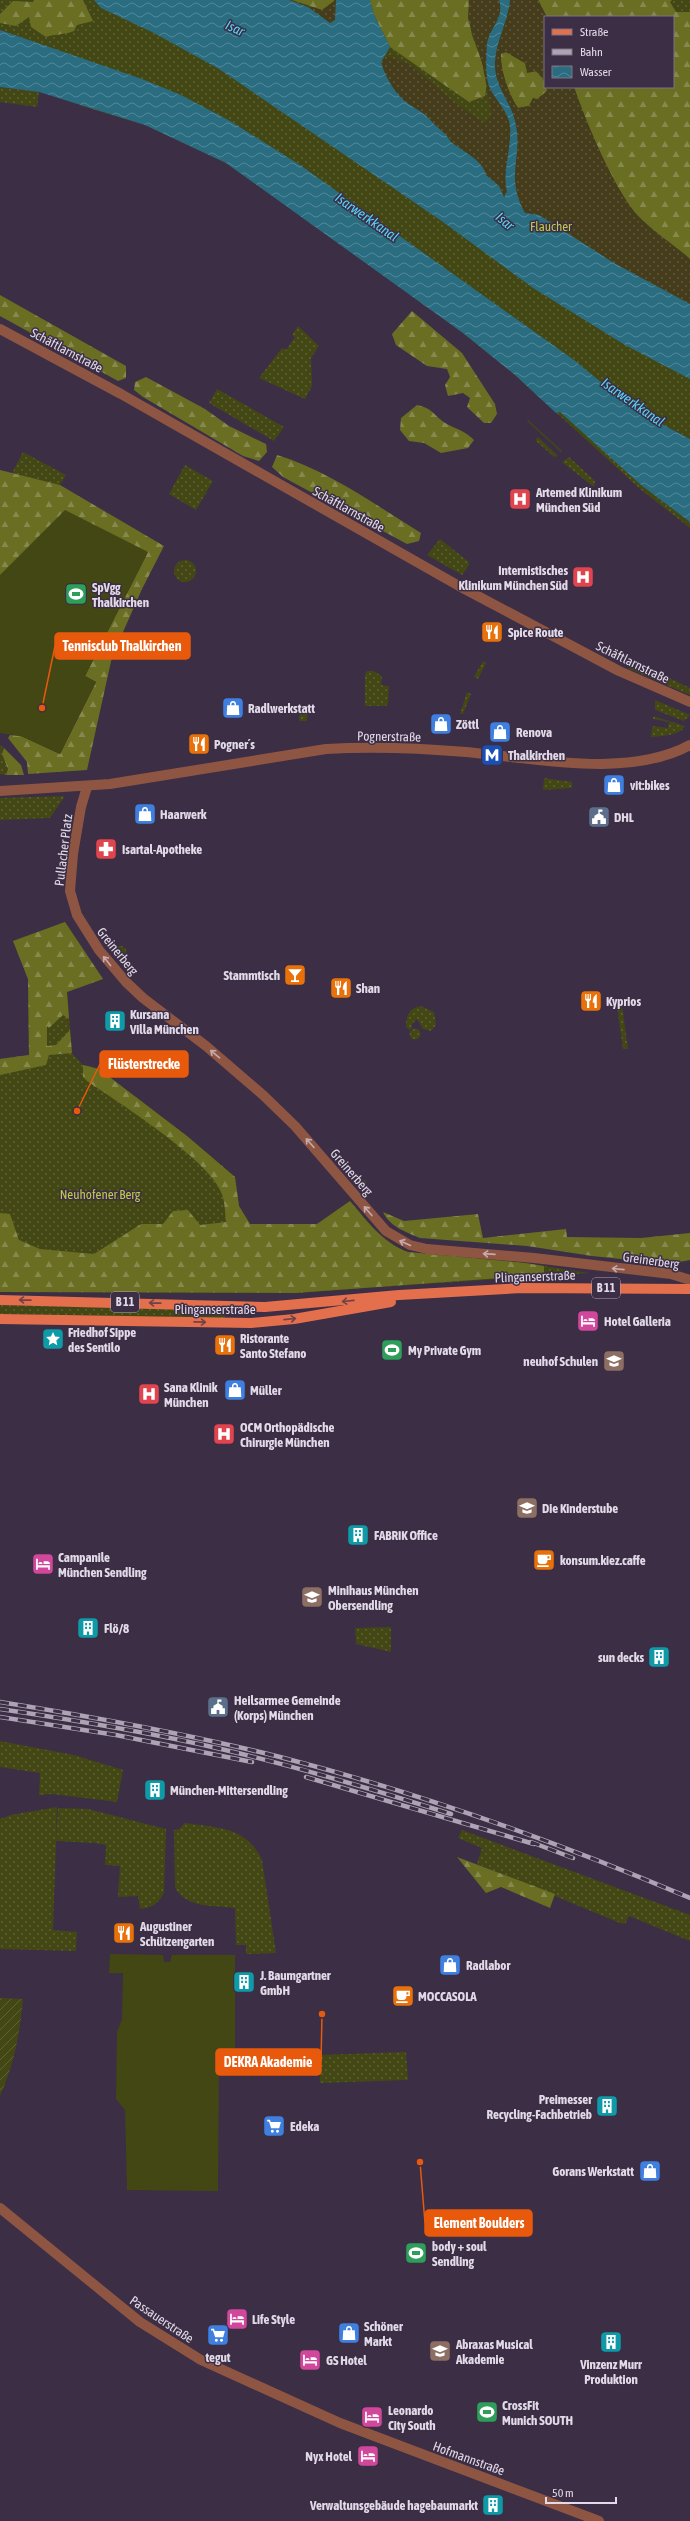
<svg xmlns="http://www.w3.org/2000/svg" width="690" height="2521" font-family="'Asap Condensed',sans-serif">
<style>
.grass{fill:url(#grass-dots);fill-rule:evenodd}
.forest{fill:url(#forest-firs)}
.sand{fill:url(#sand-dots)}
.garden{fill:url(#garden-furrows)}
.pitch{fill:#434714}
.water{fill:url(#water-waves)}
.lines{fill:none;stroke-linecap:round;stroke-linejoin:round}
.minor{stroke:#8e5543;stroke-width:10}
.major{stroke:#e46f4c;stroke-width:10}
.rail-casing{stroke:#ada3b4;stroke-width:4.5}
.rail{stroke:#3b2e45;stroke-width:3;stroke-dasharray:9;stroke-linecap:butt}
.oneway{stroke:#c5abae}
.oneway2{stroke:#6e4247}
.labels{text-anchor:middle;stroke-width:3;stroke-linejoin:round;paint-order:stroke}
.shield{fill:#3b2e45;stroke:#b0a6b7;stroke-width:1}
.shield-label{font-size:12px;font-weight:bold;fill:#e2dae8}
.park-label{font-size:13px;fill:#c1ca48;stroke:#3b2e45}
.street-label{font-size:13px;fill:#e2dae8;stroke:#3b2e45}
.poi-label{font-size:13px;font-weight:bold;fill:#e2dae8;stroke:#3b2e45;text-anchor:start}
.water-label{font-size:14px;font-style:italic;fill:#57d4fa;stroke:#3b2e45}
.leader{fill:none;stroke:#e8590c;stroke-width:1.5}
.callout-dot{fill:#e8590c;stroke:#3b2e45;stroke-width:1.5}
.callout{fill:#e8590c;stroke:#e8590c;stroke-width:1.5}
.callout-label{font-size:14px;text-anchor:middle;font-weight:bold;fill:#fff}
</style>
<defs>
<pattern id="grass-dots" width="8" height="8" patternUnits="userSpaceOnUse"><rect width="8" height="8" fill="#434714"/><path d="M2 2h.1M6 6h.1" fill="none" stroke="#5e6136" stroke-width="1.8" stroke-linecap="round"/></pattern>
<pattern id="forest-firs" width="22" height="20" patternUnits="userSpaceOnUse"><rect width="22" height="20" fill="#696e23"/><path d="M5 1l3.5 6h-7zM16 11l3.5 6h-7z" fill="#85894e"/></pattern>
<pattern id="sand-dots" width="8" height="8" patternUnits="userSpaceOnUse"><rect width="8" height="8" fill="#443c1b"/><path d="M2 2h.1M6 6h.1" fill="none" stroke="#5f583c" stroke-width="1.8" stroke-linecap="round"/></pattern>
<pattern id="garden-furrows" width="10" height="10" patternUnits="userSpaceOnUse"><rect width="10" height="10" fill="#434714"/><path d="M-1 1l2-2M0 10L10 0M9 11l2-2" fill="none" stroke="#5e6136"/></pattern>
<pattern id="water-waves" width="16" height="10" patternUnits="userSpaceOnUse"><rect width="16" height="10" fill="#2a6c80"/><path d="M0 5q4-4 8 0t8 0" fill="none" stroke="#538798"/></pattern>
</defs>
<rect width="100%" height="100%" fill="#3b2e45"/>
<!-- grass -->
<path class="grass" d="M0,0H690V439L635,410L591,376L615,461L641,485L690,522V528L640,489L515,375L463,333L338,242L226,163L145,125L82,106L38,44L0,30ZM545,17H673V87H545Z
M0,87L39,92L37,107L0,102Z
M298,326L319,346L311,358L312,386L305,399L259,378L282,348L286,350L295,337L292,335Z
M217,389L284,427L274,441L209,403Z
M528,420L562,451L561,452L527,421Z
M538,437L558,456L554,457L535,440Z
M23,452L66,475L60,485L74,495L9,479Z
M569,457L595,481L594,487L562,462Z
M185,465L213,481L196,510L169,494Z
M440,539L469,562V565L462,575L427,555Z
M174 571a11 11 0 1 1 22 0a11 11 0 1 1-22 0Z
M483,661L486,663L478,679L474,677Z
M627,668H649L690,688V695Z
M367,671H373L382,676L381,685L389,686L388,704L386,706H365V675Z
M467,692L471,694L463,714H460Z
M655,700L690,715L684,721L655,710Z
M300,706L308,707L307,721H299Z
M653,716L685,726C680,736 660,736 651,737L652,726L668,728L669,722L653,719Z
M0,745L4,748L2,754L8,769L6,775L0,774Z
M544,778L572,782V788L543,790Z
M65,796L50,818L0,820V798Z
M65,922L103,979L67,992L72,1053L83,1065L99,1069L187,1136L235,1177L239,1206L250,1224H317L350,1201C367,1221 383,1243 408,1252L519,1262L589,1273L295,1293L0,1292V1059L29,1055L28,979L13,941Z
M107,946H122L126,949L125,969Z
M621,998L628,1049H623L616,999Z
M421,1006L434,1012L436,1025L431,1031L423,1029L417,1019L412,1024V1028L410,1030L406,1027C406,1015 409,1008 421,1006Z
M409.5 1034a5.5 5.5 0 1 1 11 0a5.5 5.5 0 1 1-11 0Z
M354,1180H365L368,1190L364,1191Z
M0,1305L225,1310V1319L0,1314Z
M391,1627V1652L356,1644L355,1628Z
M0,1741L74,1755L123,1770L117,1802L52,1794L39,1795L40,1773L0,1767Z
M57,1807L56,1840L58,1808L88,1809L166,1829L164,1893C158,1904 153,1907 140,1909L138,1896L118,1897L120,1866L105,1865L106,1845L95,1843L56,1841L53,1930L77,1932L76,1951L0,1949V1819L11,1815Z
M185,1823C218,1828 246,1826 262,1860L276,1953L246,1954V1945H236L235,1908C213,1905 188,1909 175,1888L174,1830L179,1829Z
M462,1830L690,1915V1941L629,1916L625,1924L620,1923L477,1864L482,1848L458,1838Z
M406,2052L408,2080L320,2083L319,2055Z"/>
<!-- forest -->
<path class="forest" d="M34,0H83L93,21L77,25L74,31C64,35 55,34 46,37L31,27L29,17L16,26L0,23V14L13,1L33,2Z
M292,0H334V1L322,10Z
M370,0H469C469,12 469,23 472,35C478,53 490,76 485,96L469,102L390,47L374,15Z
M538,0H672L670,2L676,12H690V259C674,245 655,233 640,218C616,194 585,120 574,87H673V17H547Z
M506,52C523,62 545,72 547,91L537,100L533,98L529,106L518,108C509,95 500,70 501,54Z
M0,295L126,366V378L118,381L0,316Z
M412,311L462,353L495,404L497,414L491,423H484L467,407L470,398L463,393L448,396L445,385L450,377L447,369L427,366L396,345L392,334Z
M146,377L205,409L229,426L266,444L267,452L259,461L243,456L143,397L134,390L135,382Z
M417,405C435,409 433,416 447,424C458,430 464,430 474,440L468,448L441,453L424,443L409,441L400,430L401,418Z
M277,455C329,471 374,504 421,533L419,541L407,544L283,477L272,467Z
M0,470L60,485L164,546L142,589L112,657L87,770L28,774L27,762L8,738L10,735L21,736L60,754L96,682L85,676L148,552L0,626Z
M4,748L21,765L24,775H6L8,769L2,754Z
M65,922L103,979L67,992L69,1019L63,1015L49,1028L47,1026V1046L56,1045L70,1030L72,1053L49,1055L46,1065L0,1075V1059L29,1055L28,979L13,941Z
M83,1065L99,1069L187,1136L235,1177L239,1206L250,1224H317L350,1201C367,1221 383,1243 408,1252L525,1263L544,1266V1272L542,1275L295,1293L0,1292V1213L10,1214L19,1240L40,1249L94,1254L141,1224H163L173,1211L188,1210L200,1225L226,1222C225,1213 225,1200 221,1192C208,1159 119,1103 87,1081L83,1077Z
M383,1212L404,1221L478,1214L483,1238L566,1229L567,1237L641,1238L690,1233V1260L669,1264L592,1256L527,1246L420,1238C406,1232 390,1227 383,1212Z
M457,1857L555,1894L550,1908L501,1887L486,1893Z"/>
<!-- sand -->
<path class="sand" d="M289,0L322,10L336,0L335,20L330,23L308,7Z
M469,0H499C505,19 489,27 487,45C486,56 485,78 490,88C495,100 509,112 510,126C512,148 502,171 507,192L504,197L499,186L486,175C484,161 460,150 451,142C445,136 438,128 432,122C426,114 418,110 410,105C396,96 385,77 381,62L386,56L409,64L458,105L485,123L492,114L482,62L468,18Z
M510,0H538L547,17H545V80L537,71L527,73L525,63L506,52L501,54C500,70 509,95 518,108L529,106L533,98L537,99L547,91V87H574C585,120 616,194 640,218C655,233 674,245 690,259V304L614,263L539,215L525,213C506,179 520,156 515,121C515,118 512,116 511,113C504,100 494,76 495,62C496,40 508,22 510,0Z"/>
<!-- garden -->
<path class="garden" d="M0,1998L23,1999C20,2032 14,2065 0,2096Z"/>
<!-- pitch -->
<path class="pitch" d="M65,510L148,552L85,676L96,682L60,754L21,736L0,733V575Z
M110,1954L163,1955L164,1962H170L172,1955H235V2055L219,2054L218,2191L127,2190L125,2110L116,2099L117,2032L122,2019L123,1973H109Z"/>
<!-- water -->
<path class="water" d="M94,0H289L308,7L330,23L335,20L336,0H370L374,15L390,47L381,62C385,77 396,96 410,105C418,110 426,114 432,122C437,127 441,130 445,134C448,136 448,139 451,142C461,150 484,161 486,175L499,186L504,197L507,192C502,171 512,148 510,126C509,112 495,100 490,88C485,78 486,56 487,45C489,27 505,19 499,0H510C508,22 496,40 495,62C493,84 511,102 515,121C524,156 504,176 525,213L539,215L614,263L690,304V379L625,345L533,288L443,222L219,69L154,33L101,8Z
M0,30L142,79L181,95L230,121L300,165L574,360L635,410L690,439V522L641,485L560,412L556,413L515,375L463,333L226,163L145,125L39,92L0,87Z"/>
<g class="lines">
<!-- minor -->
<path class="minor" d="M0,329L121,394L459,586L619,671L690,702
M87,787L81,807L73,854L70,891L77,915L99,950L126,982L143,998L206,1046L263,1095L295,1126L386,1231L410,1245L427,1249L534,1258L671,1274L690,1280
M0,791L110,784L326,749C373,746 419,748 466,752C534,758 628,779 690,745
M0,2208L140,2322L201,2360L340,2423L599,2521"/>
<!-- major -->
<path class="major" d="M0,1300L265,1307L399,1295L522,1288L690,1289
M0,1319L251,1323L294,1319L391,1302"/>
<!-- rail casing -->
<g class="rail-casing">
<path id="rail" d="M0,1702C94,1717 188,1734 280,1757C420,1793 557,1842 690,1898
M0,1709C74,1720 148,1732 221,1749C299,1767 375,1790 451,1814
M0,1717L116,1735L252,1762
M306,1777L534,1844
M531,1842L573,1858"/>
</g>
<!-- rail -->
<use href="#rail" class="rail"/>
</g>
<!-- one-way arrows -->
<defs><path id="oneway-shaft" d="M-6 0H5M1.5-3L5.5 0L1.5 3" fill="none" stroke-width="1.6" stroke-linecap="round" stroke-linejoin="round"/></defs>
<g class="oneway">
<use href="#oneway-shaft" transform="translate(107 961) rotate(-128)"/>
<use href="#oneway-shaft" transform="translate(215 1054) rotate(-140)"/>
<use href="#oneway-shaft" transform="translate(310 1143) rotate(-132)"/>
<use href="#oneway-shaft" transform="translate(368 1211) rotate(-131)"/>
<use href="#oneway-shaft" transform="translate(405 1243) rotate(-156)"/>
<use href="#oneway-shaft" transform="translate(489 1254) rotate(-176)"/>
<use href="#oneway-shaft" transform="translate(618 1269) rotate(-174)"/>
</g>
<g class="oneway2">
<use href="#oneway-shaft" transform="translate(25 1300) rotate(-179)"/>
<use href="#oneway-shaft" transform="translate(348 1301) rotate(174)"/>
<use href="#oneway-shaft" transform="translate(155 1303) rotate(-179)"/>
<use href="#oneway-shaft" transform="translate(290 1319) rotate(-6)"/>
<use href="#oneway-shaft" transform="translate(200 1322) rotate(1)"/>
</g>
<!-- icons -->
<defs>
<g id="hospital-square" transform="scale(1.15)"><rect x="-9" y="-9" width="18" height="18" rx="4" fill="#e0444e" stroke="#3b2e45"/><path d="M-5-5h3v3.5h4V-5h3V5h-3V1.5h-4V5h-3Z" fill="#fff"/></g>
<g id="stadium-square" transform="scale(1.15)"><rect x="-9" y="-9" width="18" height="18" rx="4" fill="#2e9e5b" stroke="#3b2e45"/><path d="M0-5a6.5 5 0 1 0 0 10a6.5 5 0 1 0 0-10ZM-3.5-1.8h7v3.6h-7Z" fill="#fff"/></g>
<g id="restaurant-square" transform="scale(1.15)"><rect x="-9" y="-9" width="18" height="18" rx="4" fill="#e8710a" stroke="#3b2e45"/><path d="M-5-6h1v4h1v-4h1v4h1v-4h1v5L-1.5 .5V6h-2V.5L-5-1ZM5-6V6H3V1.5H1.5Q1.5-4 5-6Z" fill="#fff"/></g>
<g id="shop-square" transform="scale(1.15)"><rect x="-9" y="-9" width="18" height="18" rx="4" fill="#3f7fe0" stroke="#3b2e45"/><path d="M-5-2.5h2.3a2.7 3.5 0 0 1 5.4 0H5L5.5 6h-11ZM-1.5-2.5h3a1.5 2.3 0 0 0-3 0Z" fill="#fff"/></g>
<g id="metro-square" transform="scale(1.15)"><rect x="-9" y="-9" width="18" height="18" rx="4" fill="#1a4fb4" stroke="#3b2e45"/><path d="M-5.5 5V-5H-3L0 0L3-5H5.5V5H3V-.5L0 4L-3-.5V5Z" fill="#fff"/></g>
<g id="civic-square" transform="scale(1.15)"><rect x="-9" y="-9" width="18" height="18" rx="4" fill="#5c6f8a" stroke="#3b2e45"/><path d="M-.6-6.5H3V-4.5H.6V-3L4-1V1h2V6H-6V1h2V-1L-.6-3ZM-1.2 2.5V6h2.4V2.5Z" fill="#fff"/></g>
<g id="pharmacy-square" transform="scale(1.15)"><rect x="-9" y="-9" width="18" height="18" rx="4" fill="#e0444e" stroke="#3b2e45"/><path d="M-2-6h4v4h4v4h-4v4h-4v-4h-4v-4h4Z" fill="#fff"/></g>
<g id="bar-square" transform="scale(1.15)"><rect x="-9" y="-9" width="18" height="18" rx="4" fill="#e8710a" stroke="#3b2e45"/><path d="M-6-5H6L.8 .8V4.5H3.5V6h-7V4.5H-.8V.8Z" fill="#fff"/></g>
<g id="building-square" transform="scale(1.15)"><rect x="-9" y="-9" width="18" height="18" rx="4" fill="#0f9aa8" stroke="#3b2e45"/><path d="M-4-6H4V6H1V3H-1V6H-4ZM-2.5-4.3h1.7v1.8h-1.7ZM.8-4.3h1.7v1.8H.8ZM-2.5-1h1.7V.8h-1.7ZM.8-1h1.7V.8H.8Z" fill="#fff"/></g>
<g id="hotel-square" transform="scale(1.15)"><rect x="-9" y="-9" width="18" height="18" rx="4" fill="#d1479c" stroke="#3b2e45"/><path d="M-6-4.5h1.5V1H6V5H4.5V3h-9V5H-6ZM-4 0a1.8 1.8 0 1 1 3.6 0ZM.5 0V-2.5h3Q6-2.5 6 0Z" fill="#fff"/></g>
<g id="sight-square" transform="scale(1.15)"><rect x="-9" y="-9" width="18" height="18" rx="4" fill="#0f9aa8" stroke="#3b2e45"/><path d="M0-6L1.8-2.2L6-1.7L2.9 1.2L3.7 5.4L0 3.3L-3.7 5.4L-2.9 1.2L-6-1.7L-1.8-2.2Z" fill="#fff"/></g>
<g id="school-square" transform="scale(1.15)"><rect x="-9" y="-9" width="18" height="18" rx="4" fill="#8d6e63" stroke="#3b2e45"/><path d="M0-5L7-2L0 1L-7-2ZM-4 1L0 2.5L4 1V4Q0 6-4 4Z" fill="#fff"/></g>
<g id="cafe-square" transform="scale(1.15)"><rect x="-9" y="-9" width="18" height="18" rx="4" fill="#e8710a" stroke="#3b2e45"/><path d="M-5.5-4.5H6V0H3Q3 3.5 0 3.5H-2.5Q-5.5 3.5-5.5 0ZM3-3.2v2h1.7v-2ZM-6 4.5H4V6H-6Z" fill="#fff"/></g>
<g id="supermarket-square" transform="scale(1.15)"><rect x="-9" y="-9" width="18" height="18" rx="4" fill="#3f7fe0" stroke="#3b2e45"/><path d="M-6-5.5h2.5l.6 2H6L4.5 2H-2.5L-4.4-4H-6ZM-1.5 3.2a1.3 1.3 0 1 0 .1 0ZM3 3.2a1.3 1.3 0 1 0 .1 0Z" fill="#fff"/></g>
</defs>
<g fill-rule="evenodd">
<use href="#hospital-square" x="520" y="499"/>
<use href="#hospital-square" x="583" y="577"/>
<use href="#stadium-square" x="76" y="594"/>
<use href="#restaurant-square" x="492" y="632"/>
<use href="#shop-square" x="233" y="708"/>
<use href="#shop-square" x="441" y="724"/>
<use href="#shop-square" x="500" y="732"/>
<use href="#restaurant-square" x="199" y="744"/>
<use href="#metro-square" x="492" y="755"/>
<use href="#shop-square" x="614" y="785"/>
<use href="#shop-square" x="145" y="814"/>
<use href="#civic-square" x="599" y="817"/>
<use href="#pharmacy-square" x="106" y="849"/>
<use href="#bar-square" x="295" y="975"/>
<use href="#restaurant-square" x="341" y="988"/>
<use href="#restaurant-square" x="591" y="1001"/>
<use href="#building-square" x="115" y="1021"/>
<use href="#hotel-square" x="588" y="1321"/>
<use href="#sight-square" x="53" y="1339"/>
<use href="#restaurant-square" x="225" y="1345"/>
<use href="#stadium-square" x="392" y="1350"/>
<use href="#school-square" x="614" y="1361"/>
<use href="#shop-square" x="235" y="1390"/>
<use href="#hospital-square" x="149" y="1394"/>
<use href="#hospital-square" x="224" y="1434"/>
<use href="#school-square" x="527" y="1508"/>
<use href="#building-square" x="358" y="1535"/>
<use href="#cafe-square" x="544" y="1560"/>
<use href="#hotel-square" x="43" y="1564"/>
<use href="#school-square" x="312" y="1597"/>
<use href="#building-square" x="88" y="1628"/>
<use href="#building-square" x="659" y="1657"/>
<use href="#civic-square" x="218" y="1707"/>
<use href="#building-square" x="155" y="1790"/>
<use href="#restaurant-square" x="124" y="1933"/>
<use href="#shop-square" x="450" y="1965"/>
<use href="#building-square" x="244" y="1982"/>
<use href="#cafe-square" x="403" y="1996"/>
<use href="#building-square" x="607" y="2106"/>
<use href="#supermarket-square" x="274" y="2126"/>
<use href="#shop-square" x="650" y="2171"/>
<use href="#stadium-square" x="416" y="2253"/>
<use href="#hotel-square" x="237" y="2319"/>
<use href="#shop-square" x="349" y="2333"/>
<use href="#supermarket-square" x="218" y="2335"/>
<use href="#building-square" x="611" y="2342"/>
<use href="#school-square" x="440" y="2351"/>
<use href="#hotel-square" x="310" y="2360"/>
<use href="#stadium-square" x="487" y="2412"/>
<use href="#hotel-square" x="372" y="2417"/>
<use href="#hotel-square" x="368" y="2456"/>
<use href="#building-square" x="493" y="2505"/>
</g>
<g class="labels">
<!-- shield labels -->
<g class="shield">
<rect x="592" y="1278" width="28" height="20" rx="3"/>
<rect x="111" y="1292" width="28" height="20" rx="3"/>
</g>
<g class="shield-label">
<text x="606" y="1292">B 11</text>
<text x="125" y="1306">B 11</text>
</g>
<!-- park labels -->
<g class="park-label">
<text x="551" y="231">Flaucher</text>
<text x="100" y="1199">Neuhofener Berg</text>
</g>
<!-- street labels -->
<g class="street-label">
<text transform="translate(67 350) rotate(28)" y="5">Schäftlarnstraße</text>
<text transform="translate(349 509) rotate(29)" y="5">Schäftlarnstraße</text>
<text transform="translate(633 662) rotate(26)" y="5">Schäftlarnstraße</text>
<text transform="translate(389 736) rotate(1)" y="5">Pognerstraße</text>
<text transform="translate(63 850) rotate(-83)" y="5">Pullacher Platz</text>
<text transform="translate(118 951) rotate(51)" y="5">Greinerberg</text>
<text transform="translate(352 1172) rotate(49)" y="5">Greinerberg</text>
<text transform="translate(651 1260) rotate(8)" y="5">Greinerberg</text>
<text transform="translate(535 1276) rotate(-2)" y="5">Plinganserstraße</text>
<text x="215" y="1314">Plinganserstraße</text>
<text transform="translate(162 2319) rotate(34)" y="5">Passauerstraße</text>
<text transform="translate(469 2458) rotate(20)" y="5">Hofmannstraße</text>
</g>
<!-- poi labels -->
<g class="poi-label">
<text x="536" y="497">Artemed Klinikum<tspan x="536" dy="15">München Süd</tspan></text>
<text x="568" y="575" text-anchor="end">Internistisches<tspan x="568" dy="15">Klinikum München Süd</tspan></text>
<text x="92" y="592">SpVgg<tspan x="92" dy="15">Thalkirchen</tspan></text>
<text x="508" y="637">Spice Route</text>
<text x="248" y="713">Radlwerkstatt</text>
<text x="456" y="729">Zöttl</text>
<text x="516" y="737">Renova</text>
<text x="214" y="749">Pogner´s</text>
<text x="508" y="760">Thalkirchen</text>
<text x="630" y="790">vit:bikes</text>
<text x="160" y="819">Haarwerk</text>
<text x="614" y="822">DHL</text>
<text x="122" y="854">Isartal-Apotheke</text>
<text x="280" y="980" text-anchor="end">Stammtisch</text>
<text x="356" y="993">Shan</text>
<text x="606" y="1006">Kyprios</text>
<text x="130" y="1019">Kursana<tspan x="130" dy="15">Villa München</tspan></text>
<text x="604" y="1326">Hotel Galleria</text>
<text x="68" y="1337">Friedhof Sippe<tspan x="68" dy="15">des Sentilo</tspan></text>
<text x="240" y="1343">Ristorante<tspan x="240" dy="15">Santo Stefano</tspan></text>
<text x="408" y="1355">My Private Gym</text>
<text x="598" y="1366" text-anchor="end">neuhof Schulen</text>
<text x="164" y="1392">Sana Klinik<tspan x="164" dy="15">München</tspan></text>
<text x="250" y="1395">Müller</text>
<text x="240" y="1432">OCM Orthopädische<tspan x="240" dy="15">Chirurgie München</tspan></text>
<text x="542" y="1513">Die Kinderstube</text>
<text x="374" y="1540">FABRIK Office</text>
<text x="58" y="1562">Campanile<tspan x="58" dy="15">München Sendling</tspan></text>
<text x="560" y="1565">konsum.kiez.caffe</text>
<text x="328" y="1595">Minihaus München<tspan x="328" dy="15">Obersendling</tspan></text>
<text x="104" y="1633">Flö/8</text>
<text x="644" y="1662" text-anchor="end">sun decks</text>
<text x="234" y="1705">Heilsarmee Gemeinde<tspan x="234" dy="15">(Korps) München</tspan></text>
<text x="170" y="1795">München-Mittersendling</text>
<text x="140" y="1931">Augustiner<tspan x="140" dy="15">Schützengarten</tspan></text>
<text x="466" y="1970">Radlabor</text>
<text x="260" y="1980">J. Baumgartner<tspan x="260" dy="15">GmbH</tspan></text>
<text x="418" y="2001">MOCCASOLA</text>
<text x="592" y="2104" text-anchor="end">Preimesser<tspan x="592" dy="15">Recycling-Fachbetrieb</tspan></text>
<text x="290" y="2131">Edeka</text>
<text x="634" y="2176" text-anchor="end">Gorans Werkstatt</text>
<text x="432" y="2251">body + soul<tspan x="432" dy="15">Sendling</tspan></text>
<text x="252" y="2324">Life Style</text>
<text x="364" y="2331">Schöner<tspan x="364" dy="15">Markt</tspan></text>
<text x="456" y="2349">Abraxas Musical<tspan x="456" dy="15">Akademie</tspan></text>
<text x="218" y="2362" text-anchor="middle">tegut</text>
<text x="326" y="2365">GS Hotel</text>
<text x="611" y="2369" text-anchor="middle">Vinzenz Murr<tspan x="611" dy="15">Produktion</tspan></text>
<text x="502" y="2410">CrossFit<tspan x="502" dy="15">Munich SOUTH</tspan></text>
<text x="388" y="2415">Leonardo<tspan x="388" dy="15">City South</tspan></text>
<text x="352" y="2461" text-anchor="end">Nyx Hotel</text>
<text x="478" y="2510" text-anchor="end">Verwaltunsgebäude hagebaumarkt</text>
</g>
<!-- water labels -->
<g class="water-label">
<text transform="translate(235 28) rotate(25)" y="5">Isar</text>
<text transform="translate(367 217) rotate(35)" y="5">Isarwerkkanal</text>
<text transform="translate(505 221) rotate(40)" y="5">Isar</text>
<text transform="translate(633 402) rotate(35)" y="5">Isarwerkkanal</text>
</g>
</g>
<!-- callouts -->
<path class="leader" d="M42 708L55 646M77 1111L100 1064M322 2014L321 2062M420 2162L425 2223"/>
<g class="callout-dot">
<circle cx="42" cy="708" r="4"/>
<circle cx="77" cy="1111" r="4"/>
<circle cx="322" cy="2014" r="4"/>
<circle cx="420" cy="2162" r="4"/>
</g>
<g class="callout">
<rect x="55" y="633" width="135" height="26" rx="4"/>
<rect x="100" y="1051" width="88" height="26" rx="4"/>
<rect x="216" y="2049" width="105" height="26" rx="4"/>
<rect x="425" y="2210" width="107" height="26" rx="4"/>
</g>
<g class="callout-label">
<text x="122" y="651">Tennisclub Thalkirchen</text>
<text x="144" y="1069">Flüsterstrecke</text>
<text x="268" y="2067">DEKRA Akademie</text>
<text x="479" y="2228">Element Boulders</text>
</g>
<!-- legend -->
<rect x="544" y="16" width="130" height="72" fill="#3b2e45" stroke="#7e7386"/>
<rect x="552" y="29" width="20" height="6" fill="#e46f4c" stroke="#7e7386"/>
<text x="580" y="36" font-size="12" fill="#e2dae8">Straße</text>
<rect x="552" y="49" width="20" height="6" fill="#ada3b4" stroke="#7e7386"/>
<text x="580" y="56" font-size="12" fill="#e2dae8">Bahn</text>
<rect x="552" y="66" width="20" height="12" fill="url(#water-waves)" stroke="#7e7386"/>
<text x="580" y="76" font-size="12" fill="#e2dae8">Wasser</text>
<!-- scale -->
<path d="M546 2497v6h70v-6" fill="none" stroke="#e2dae8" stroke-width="2"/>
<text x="552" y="2497" font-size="12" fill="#e2dae8" stroke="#3b2e45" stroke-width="3" paint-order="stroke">50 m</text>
</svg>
